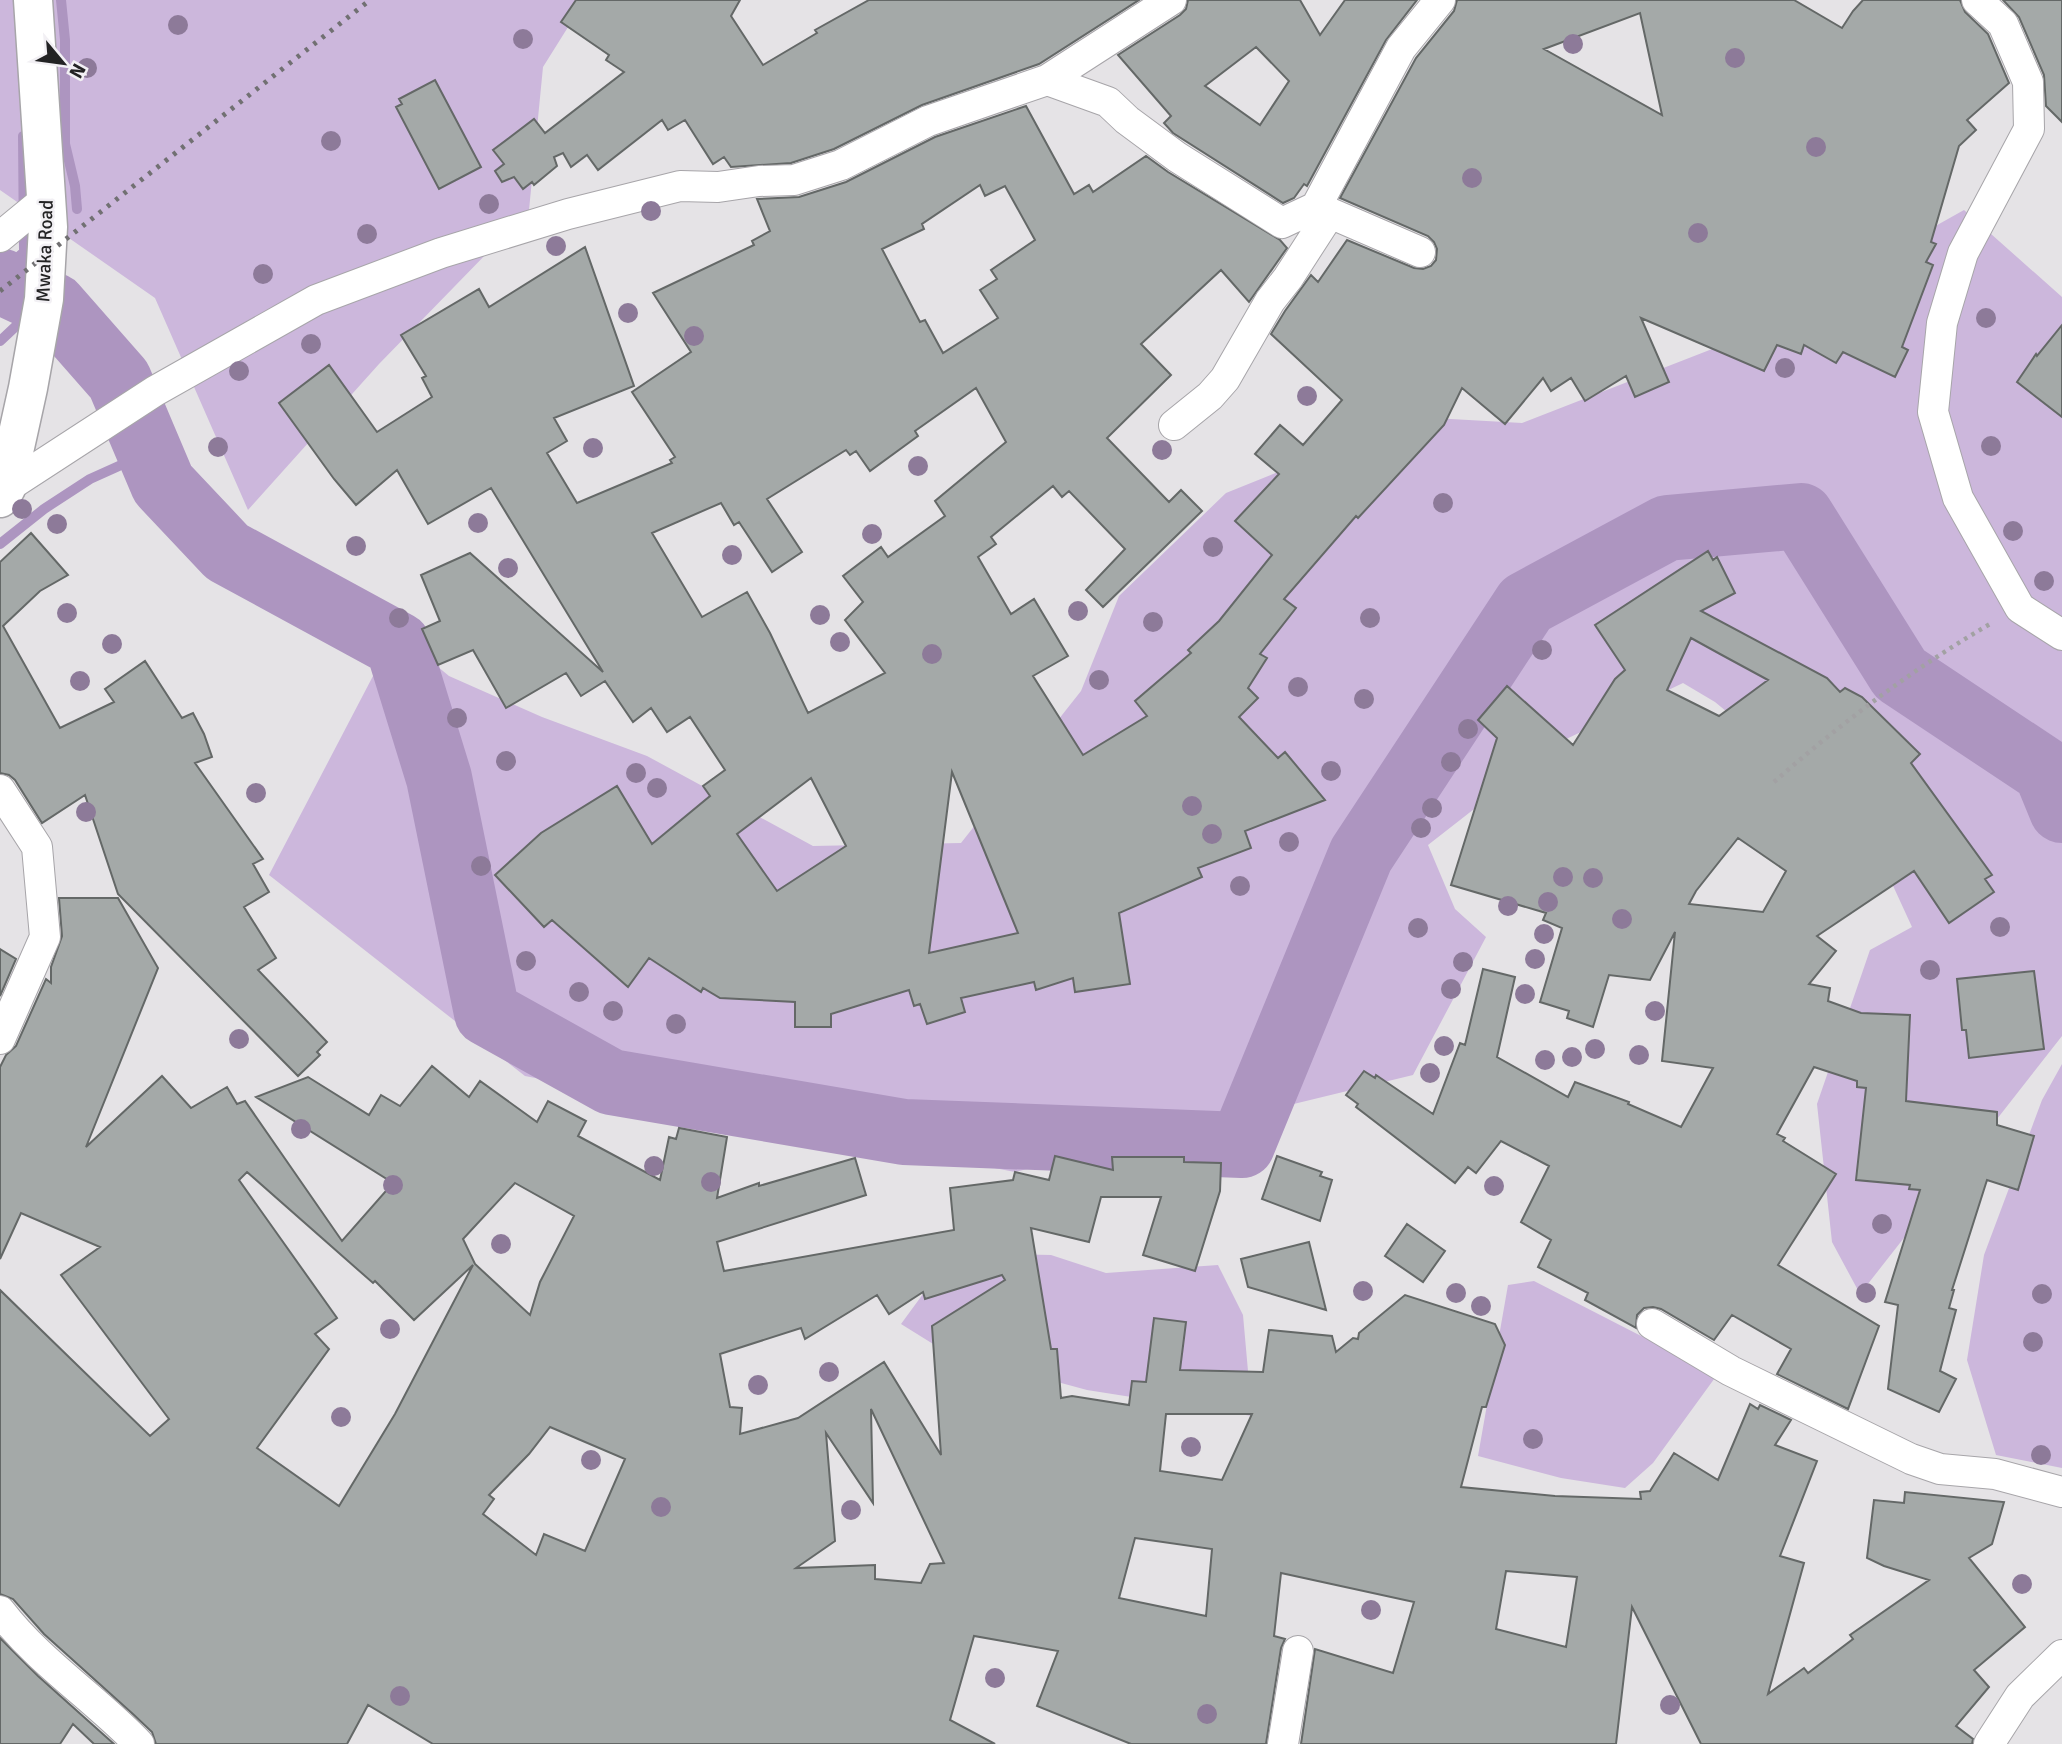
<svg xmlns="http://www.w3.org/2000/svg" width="2062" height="1744" font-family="Signika,sans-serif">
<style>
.green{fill:#ccb7dc}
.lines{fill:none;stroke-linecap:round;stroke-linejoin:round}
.stream{stroke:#ad95c0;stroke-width:10}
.river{stroke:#ad95c0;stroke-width:66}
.building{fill:#a4a9a8;stroke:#646867;stroke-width:2;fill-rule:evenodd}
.street-casing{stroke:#a7a5a9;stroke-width:32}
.secondary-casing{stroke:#a7a5a9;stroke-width:41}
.path{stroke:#a2a1a3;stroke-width:4.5;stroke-dasharray:3.5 5;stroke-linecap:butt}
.street{stroke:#fff;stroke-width:30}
.secondary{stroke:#fff;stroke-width:38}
.rail{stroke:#717072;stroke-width:5;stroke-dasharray:3.5 7;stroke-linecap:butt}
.tree{fill:#8d7a99}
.labels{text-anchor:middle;stroke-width:5;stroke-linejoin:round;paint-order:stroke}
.street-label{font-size:19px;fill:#232324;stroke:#f2f0f4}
</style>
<rect width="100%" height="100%" fill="#e5e3e6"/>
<!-- green -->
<path class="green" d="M0,0H585L543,67L529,210L379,364L248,510L155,298L0,190Z
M1964,210L2062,297V1036L1860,1294L1832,1242L1817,1104L1870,950L1912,927L1866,827L1715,702L1683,683L1560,742L1428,845L1455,909L1486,937L1413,1075L1015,1172L525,1076L269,875L396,632L449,676L542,717L647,756L813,846L961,843L1081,691L1119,596L1226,493L1415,417L1522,423L1725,344Z
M2062,1064V1468L1996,1455L1967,1360L1984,1255L2042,1100Z
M953,1253L1051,1255L1106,1273L1218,1265L1243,1315L1252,1416L1087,1390L946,1352L901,1324Z
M1534,1281L1717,1375L1653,1463L1625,1488L1561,1478L1478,1456L1508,1285Z"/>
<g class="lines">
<!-- stream -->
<path class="stream" d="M61,0L65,40V144L75,186L77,209
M0,273L24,252L23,136
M0,341L31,312
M0,544L44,509L90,479L150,452"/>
<!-- river -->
<path class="river" d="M0,281L54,306L119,380L163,484L227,552L398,645L439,778L487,1013L611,1082L904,1132L1242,1145L1361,855L1526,604L1667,528L1801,516L1900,674L2046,771L2062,810"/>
</g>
<!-- building -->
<path class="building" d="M576,0H740L731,16L763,65L817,33L815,30L869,0H1139L1039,64L922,105L834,149L791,163L731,167L724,157L713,164L685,120L668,130L662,120L598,170L587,155L571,167L563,153L554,157L557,166L534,185L532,182L523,189L514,177L502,182L495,171L504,164L493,150L534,119L545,133L624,72L606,60L609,55L561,22Z
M1188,0H1300L1320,35L1345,0H1417L1386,40L1307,186L1304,184L1294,198L1283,203L1173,133L1164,123L1171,116L1118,55L1180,15L1186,9ZM1256,47L1289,81L1260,125L1205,86Z
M1457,0H1794L1842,28L1853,11L1863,0H1960L1965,12L1988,34L2009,83L1967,120L1976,130L1959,146L1931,242L1936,244L1926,262L1933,265L1902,347L1908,350L1895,377L1843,352L1836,363L1804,345L1801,354L1777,345L1764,371L1641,318L1669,382L1635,397L1626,376L1585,401L1571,378L1551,391L1543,378L1505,424L1462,388L1444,425L1358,518L1356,516L1284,599L1296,608L1260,654L1267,658L1248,688L1258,698L1239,717L1278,758L1285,752L1325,800L1245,831L1251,848L1198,868L1202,877L1119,913L1130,984L1075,992L1073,978L1036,990L1034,982L961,998L965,1012L927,1024L920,1004L914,1006L909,990L831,1014V1027H795V1002L720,998L703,988L701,992L649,958L628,987L552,920L544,927L495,875L541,833L617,786L652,844L710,796L703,786L725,770L690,717L667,732L651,708L633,722L605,681L581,696L566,673L506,708L473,650L438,665L422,629L440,621L421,575L470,553L603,672L491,488L428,524L397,470L356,505L334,479L279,403L329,365L377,432L432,397L422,378L426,376L401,335L479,289L489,307L585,247L634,386L554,418L567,441L547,453L577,503L672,463L670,460L675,457L632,392L691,352L653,293L754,245L752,241L770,231L757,199L799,197L846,182L935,137L1026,106L1074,194L1089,185L1093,192L1146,156L1168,172L1280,240L1287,248L1249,302L1221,270L1141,344L1171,375L1107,438L1169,502L1181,490L1202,511L1103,607L1086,590L1125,549L1069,491L1062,497L1053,486L991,537L996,544L978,557L1011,614L1034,599L1068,656L1033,676L1083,755L1147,716L1135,701L1191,653L1188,650L1219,621L1272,555L1235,521L1279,474L1255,454L1280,425L1303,445L1342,400L1271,334L1285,311L1311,275L1318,282L1347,240L1414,268L1423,269L1431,266L1436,260L1437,249L1434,242L1428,236L1340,198L1416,58L1454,11ZM1640,13L1662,115L1544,49ZM980,185L985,196L1005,186L1035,240L991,270L997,279L980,290L998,318L943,353L925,320L920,322L882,249L924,229L922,224ZM976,388L1006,442L935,501L945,516L888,557L881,547L843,576L863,602L845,620L885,673L808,713L770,633L747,592L702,617L652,533L721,503L734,525L739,522L772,572L802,552L767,499L846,450L850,455L856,451L870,471L918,436L915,431ZM952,772L1018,933L929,953ZM811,778L846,846L777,891L737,834Z
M2003,0H2062V122L2046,106L2044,75L2019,17Z
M435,80L481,167L439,189L396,107L402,104L399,99Z
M2062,325V417L2017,382L2036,354L2037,356Z
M31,533L68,575L40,591L3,626L60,728L114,702L105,689L145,661L182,718L193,713L204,734L212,757L195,763L263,859L253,864L269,892L244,907L276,958L258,970L327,1042L317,1052L320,1055L298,1076L118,894L85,795L42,823L15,780L9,775L0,773V562Z
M1708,551L1713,560L1717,557L1735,593L1701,611L1827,678L1840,692L1845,688L1862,697L1920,754L1911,763L1992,875L1985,879L1994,892L1949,923L1914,871L1817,936L1836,951L1809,984L1830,988L1828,1001L1861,1013L1910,1015L1906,1101L1997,1112V1125L2034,1136L2018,1190L1987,1180L1952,1290H1954L1949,1308L1956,1310L1940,1371L1956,1379L1939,1412L1888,1389L1898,1305L1885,1302L1920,1190L1909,1189L1910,1185L1856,1180L1866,1088L1857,1087V1081L1814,1067L1777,1134L1785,1138L1783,1141L1836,1174L1778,1265L1879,1326L1848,1409L1777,1374L1791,1349L1732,1315L1714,1340L1661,1309L1653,1307L1644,1308L1637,1315L1636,1328L1585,1300L1588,1293L1538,1267L1551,1240L1521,1222L1549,1166L1501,1141L1476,1173L1468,1167L1455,1183L1356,1107L1358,1104L1346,1095L1364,1071L1375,1078L1376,1075L1433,1114L1460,1043L1465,1045L1483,969L1515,977L1497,1057L1568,1097L1575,1082L1629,1102L1628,1104L1681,1127L1713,1068L1662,1061L1675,932L1650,980L1609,975L1593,1027L1567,1018L1569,1011L1540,1002L1562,928L1543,920L1546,913L1451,885L1497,738L1478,720L1507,686L1573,745L1615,679L1625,670L1595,625ZM1691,638L1720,654L1768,680L1719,716L1667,690ZM1738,838L1786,871L1763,912L1689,904L1696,891Z
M59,898H118L158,968L86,1147L162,1076L191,1108L227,1087L237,1104L245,1101L342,1241L393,1183L256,1097L308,1077L369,1115L381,1095L400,1106L432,1066L469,1097L480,1081L537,1122L548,1101L586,1121L578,1136L660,1180L669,1137L676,1139L679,1128L727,1137L717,1198L759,1183V1186L855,1158L866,1195L717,1242L724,1271L954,1230L950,1188L1013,1180L1015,1172L1049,1180L1055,1156L1113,1170L1112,1157H1184V1162L1221,1163L1220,1191L1195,1271L1143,1255L1161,1197H1101L1089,1242L1031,1228L1051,1349H1057L1061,1398L1072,1396L1129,1405L1132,1381L1146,1382L1154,1318L1186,1322L1180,1370L1263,1372L1269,1330L1332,1336L1336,1352L1353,1338L1358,1339L1359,1333L1405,1295L1495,1324L1505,1345L1486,1407H1482L1461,1487L1555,1496L1641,1499L1640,1492L1650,1491L1674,1453L1718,1480L1750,1404L1758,1409L1760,1405L1791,1420L1775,1445L1817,1461L1780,1556L1804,1563L1768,1694L1804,1668L1808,1673L1853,1639L1850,1635L1929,1580L1884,1566L1867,1558L1874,1500L1904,1503L1905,1492L2004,1502L1992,1544L1969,1558L2025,1627L1974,1670L1989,1687L1956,1726L1973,1739L1972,1744H1701L1632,1607L1616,1744H1301L1315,1649L1393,1673L1414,1602L1281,1573L1274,1636L1285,1639L1281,1648L1266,1744H1131L1037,1706L1058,1651L974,1636L950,1720L995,1744H433L368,1705L347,1744H156L152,1732L134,1715L44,1634L13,1599L0,1594V1290L150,1436L169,1419L61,1275L100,1247L21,1213L0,1259V1067L6,1055L16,1046L46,979L51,983V967L62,936ZM247,1172L373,1283L375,1281L414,1320L473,1265L395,1414L339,1506L257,1448L329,1349L315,1334L337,1318L239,1180ZM515,1183L574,1216L540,1282L530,1315L475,1264L463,1239ZM1002,1275L1005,1280L932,1326L941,1455L884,1362L798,1418L740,1434L742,1408L730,1407L720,1354L801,1328L805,1339L877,1295L889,1314L923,1292L925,1299ZM871,1409L944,1563L930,1564L921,1583L875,1579V1565L796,1568L835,1541L826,1433L873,1503ZM1166,1414H1252L1222,1480L1160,1471ZM550,1427L625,1459L585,1551L544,1534L536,1555L483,1514L494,1499L489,1495L529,1454ZM1135,1538L1212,1549L1206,1616L1119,1598ZM1506,1571L1577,1577L1566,1647L1496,1629Z
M0,949L16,959L0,996Z
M2034,971L2044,1049L1969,1058L1966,1030H1962L1957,979Z
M1277,1156L1322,1172L1320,1176L1332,1180L1320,1221L1262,1199Z
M1407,1224L1445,1251L1423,1282L1385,1256Z
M1309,1242L1326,1310L1248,1287L1241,1259Z
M0,1638L38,1676L114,1744H94L73,1724L60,1744H0Z"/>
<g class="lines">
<!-- street casing -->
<g class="street-casing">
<path id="street" d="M1977,0L2003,24L2028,82L2029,129L1963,253L1942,323L1933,412L1958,498L2020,608L2062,635
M1047,80L1108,102L1127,120L1177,157L1282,223L1316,207L1420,252
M1316,207L1401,48L1440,0
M0,237L46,199
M1174,425L1210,396L1225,379L1270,301L1288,278L1330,213
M6,488L155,391L316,300L441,253L568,214L680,186L718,187L759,181L794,180L841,165L928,121L1047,80L1171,0
M0,790L37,847L45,937L0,1039
M1652,1324L1731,1371L1911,1459L1940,1469L1995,1474L2062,1492
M0,1611C39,1662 95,1698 139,1744
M1283,1744L1298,1651
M1989,1744L2020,1696L2062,1655"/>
</g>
<!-- secondary casing -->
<g class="secondary-casing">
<path id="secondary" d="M0,498L6,488L28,388L44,299L48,227L33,0"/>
</g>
<!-- path -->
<path class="path" d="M1774,782C1840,724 1914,668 1990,624"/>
<!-- street -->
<use href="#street" class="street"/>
<!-- secondary -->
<use href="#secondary" class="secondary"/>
<!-- rail -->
<path class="rail" d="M0,291L370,0"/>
</g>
<!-- trees -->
<g class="tree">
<circle cx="178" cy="25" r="10"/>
<circle cx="523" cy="39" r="10"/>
<circle cx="1573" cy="44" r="10"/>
<circle cx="1735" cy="58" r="10"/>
<circle cx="87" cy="68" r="10"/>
<circle cx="331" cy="141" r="10"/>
<circle cx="1816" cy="147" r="10"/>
<circle cx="1472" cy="178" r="10"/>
<circle cx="489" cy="204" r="10"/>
<circle cx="651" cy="211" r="10"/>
<circle cx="1698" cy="233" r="10"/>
<circle cx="367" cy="234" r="10"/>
<circle cx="556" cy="246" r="10"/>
<circle cx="263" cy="274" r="10"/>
<circle cx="628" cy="313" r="10"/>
<circle cx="1986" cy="318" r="10"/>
<circle cx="694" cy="336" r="10"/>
<circle cx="311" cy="344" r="10"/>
<circle cx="1785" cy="368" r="10"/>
<circle cx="239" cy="371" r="10"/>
<circle cx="1307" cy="396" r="10"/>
<circle cx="1991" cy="446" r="10"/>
<circle cx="218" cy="447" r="10"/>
<circle cx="593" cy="448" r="10"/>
<circle cx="1162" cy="450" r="10"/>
<circle cx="918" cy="466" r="10"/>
<circle cx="1443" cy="503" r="10"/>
<circle cx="22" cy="509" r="10"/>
<circle cx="478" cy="523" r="10"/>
<circle cx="57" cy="524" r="10"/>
<circle cx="2013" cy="531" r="10"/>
<circle cx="872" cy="534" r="10"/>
<circle cx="356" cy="546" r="10"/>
<circle cx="1213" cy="547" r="10"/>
<circle cx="732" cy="555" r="10"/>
<circle cx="508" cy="568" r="10"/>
<circle cx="2044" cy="581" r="10"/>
<circle cx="1078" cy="611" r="10"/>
<circle cx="67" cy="613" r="10"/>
<circle cx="820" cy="615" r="10"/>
<circle cx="399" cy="618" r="10"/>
<circle cx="1370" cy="618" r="10"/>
<circle cx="1153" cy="622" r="10"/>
<circle cx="840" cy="642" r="10"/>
<circle cx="112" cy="644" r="10"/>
<circle cx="1542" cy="650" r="10"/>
<circle cx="932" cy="654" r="10"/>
<circle cx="1099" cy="680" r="10"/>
<circle cx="80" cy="681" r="10"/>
<circle cx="1298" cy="687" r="10"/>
<circle cx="1364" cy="699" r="10"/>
<circle cx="457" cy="718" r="10"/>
<circle cx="1468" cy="729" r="10"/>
<circle cx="506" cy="761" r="10"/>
<circle cx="1451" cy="762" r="10"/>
<circle cx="1331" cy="771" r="10"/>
<circle cx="636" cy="773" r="10"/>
<circle cx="657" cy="788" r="10"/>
<circle cx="256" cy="793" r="10"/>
<circle cx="1192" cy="806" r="10"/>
<circle cx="1432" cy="808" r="10"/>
<circle cx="86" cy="812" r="10"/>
<circle cx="1421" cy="828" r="10"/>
<circle cx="1212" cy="834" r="10"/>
<circle cx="1289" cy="842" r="10"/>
<circle cx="481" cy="866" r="10"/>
<circle cx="1563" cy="877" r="10"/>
<circle cx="1593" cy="878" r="10"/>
<circle cx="1240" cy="886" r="10"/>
<circle cx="1548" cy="902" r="10"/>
<circle cx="1508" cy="906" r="10"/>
<circle cx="1622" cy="919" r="10"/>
<circle cx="2000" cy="927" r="10"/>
<circle cx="1418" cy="928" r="10"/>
<circle cx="1544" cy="934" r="10"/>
<circle cx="1535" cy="959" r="10"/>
<circle cx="526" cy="961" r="10"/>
<circle cx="1463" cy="962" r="10"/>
<circle cx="1930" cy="970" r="10"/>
<circle cx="1451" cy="989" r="10"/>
<circle cx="579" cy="992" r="10"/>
<circle cx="1525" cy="994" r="10"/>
<circle cx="613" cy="1011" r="10"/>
<circle cx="1655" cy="1011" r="10"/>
<circle cx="676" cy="1024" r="10"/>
<circle cx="239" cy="1039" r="10"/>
<circle cx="1444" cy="1046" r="10"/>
<circle cx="1595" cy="1049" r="10"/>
<circle cx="1639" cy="1055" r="10"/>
<circle cx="1572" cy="1057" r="10"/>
<circle cx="1545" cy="1060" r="10"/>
<circle cx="1430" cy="1073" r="10"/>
<circle cx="301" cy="1129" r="10"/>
<circle cx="654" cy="1166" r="10"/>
<circle cx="711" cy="1182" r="10"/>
<circle cx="393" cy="1185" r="10"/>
<circle cx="1494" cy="1186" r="10"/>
<circle cx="1882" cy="1224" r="10"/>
<circle cx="501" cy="1244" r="10"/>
<circle cx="1363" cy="1291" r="10"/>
<circle cx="1456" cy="1293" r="10"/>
<circle cx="1866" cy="1293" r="10"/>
<circle cx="2042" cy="1294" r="10"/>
<circle cx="1481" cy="1306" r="10"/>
<circle cx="390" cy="1329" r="10"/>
<circle cx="2033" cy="1342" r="10"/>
<circle cx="829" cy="1372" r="10"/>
<circle cx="758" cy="1385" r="10"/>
<circle cx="341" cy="1417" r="10"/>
<circle cx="1533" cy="1439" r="10"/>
<circle cx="1191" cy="1447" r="10"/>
<circle cx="2041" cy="1455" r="10"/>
<circle cx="591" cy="1460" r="10"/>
<circle cx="661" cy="1507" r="10"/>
<circle cx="851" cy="1510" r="10"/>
<circle cx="2022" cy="1584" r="10"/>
<circle cx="1371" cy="1610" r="10"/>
<circle cx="995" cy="1678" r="10"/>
<circle cx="400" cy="1696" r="10"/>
<circle cx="1670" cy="1705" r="10"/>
<circle cx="1207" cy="1714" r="10"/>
</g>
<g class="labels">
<!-- street labels -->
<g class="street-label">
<text transform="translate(44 251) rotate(-88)" y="7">Mwaka Road</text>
</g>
</g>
<!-- north arrow -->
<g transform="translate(63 63) rotate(119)" stroke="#f2f0f4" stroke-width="5" paint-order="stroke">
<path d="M0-5L12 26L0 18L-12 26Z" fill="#232324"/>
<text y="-10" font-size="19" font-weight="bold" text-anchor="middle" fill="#232324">N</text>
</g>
</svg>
